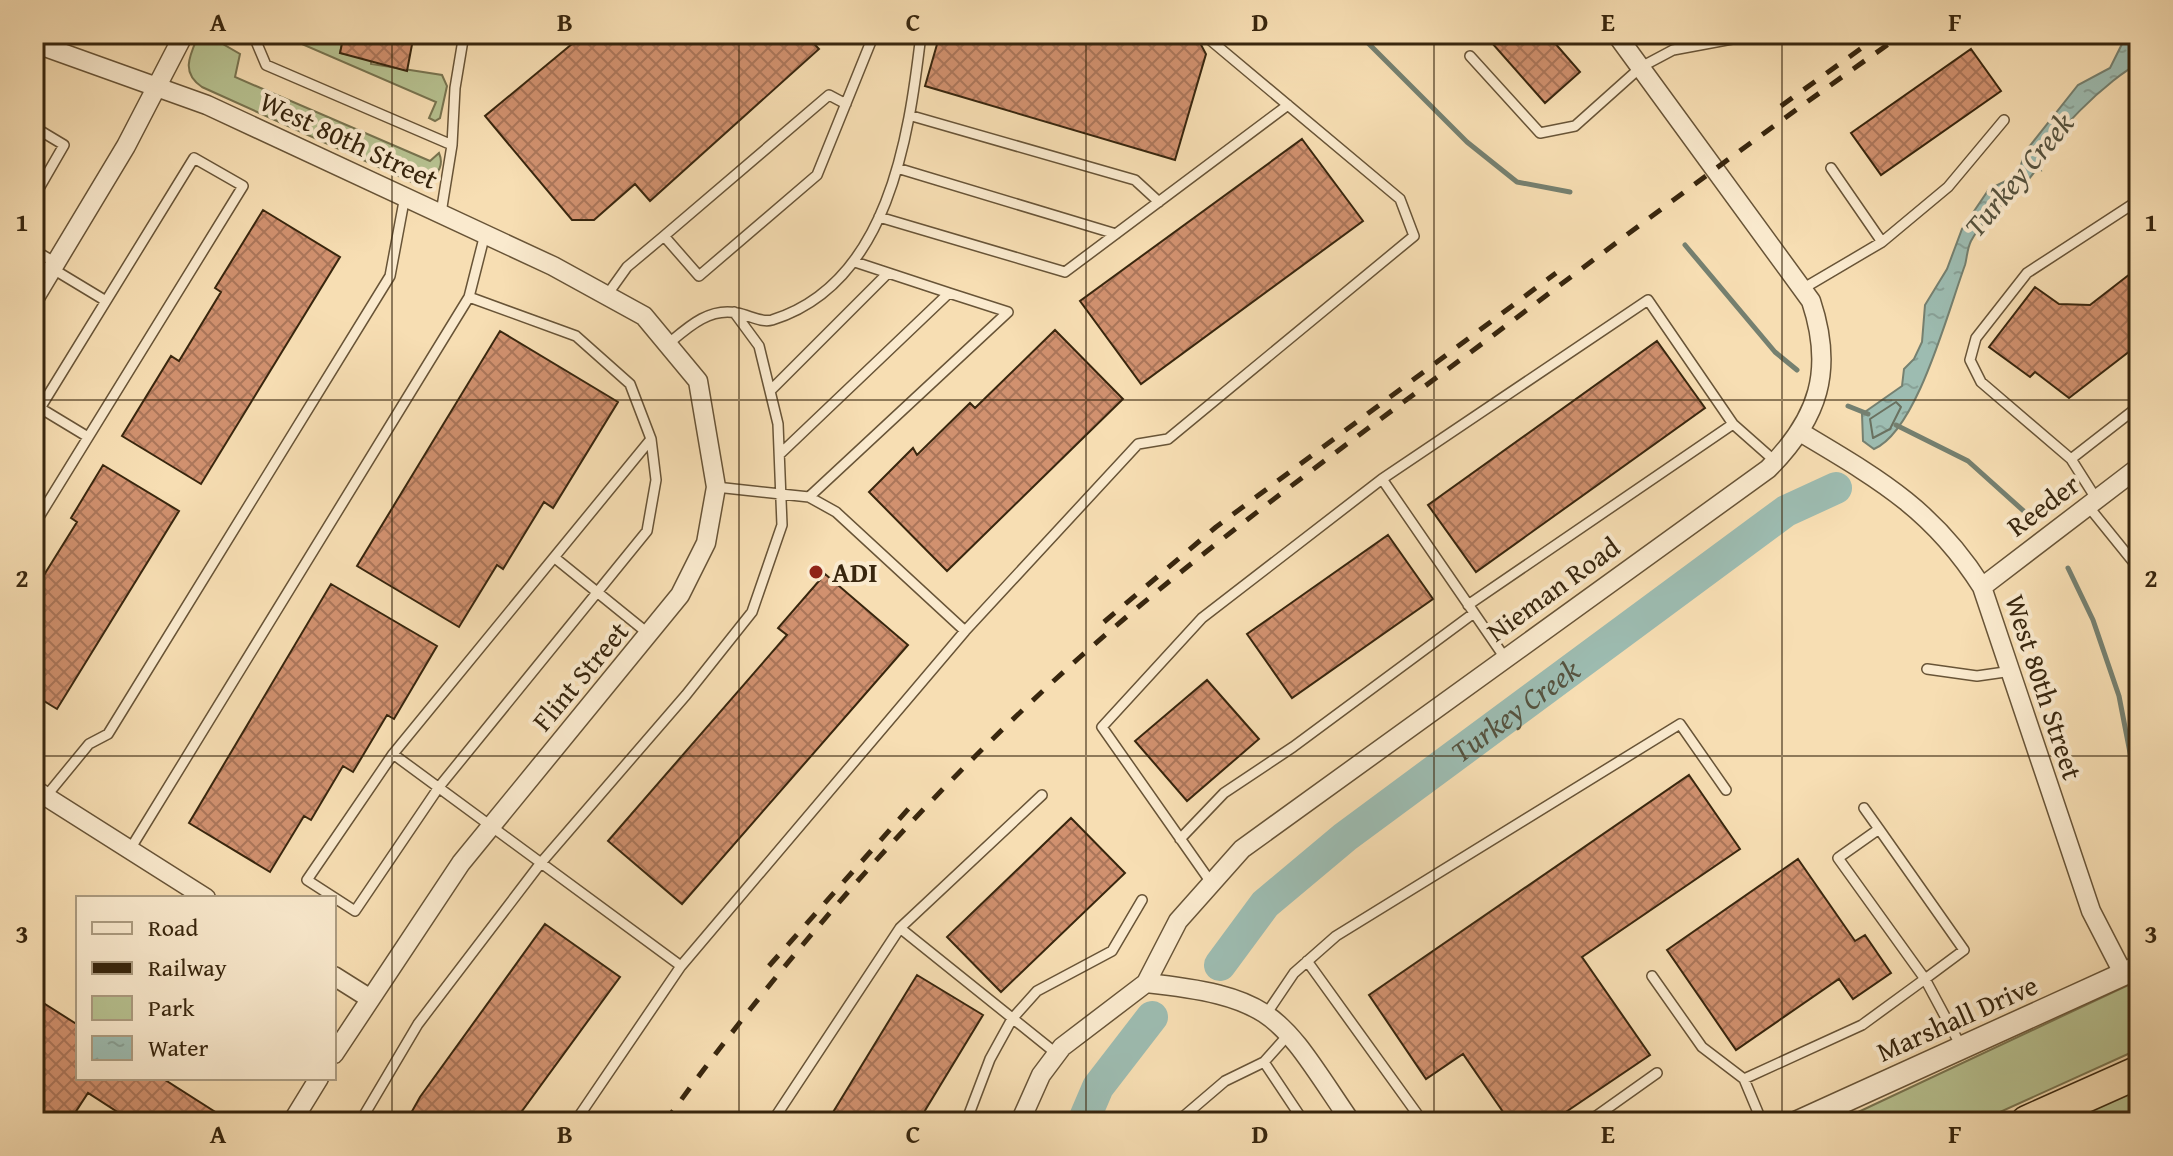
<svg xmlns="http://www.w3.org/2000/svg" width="2173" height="1156" font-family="'Gentium Book Plus',serif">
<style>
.green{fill:#b7c291;stroke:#787450;stroke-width:2}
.water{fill:url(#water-ripples);stroke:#758070;stroke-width:2}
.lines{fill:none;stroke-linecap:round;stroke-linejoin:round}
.shore{stroke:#6a7160;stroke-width:2}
.stream{stroke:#758070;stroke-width:5}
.river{stroke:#9dbcb1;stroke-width:32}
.building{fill:url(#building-cross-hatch);stroke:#38260e;stroke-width:2}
.service-casing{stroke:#685437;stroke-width:12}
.minor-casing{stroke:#685437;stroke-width:21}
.tertiary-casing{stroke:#685437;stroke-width:25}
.motorway-casing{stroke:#38260e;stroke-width:35}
.service{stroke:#faeace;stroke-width:9}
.minor{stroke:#faeace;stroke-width:18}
.tertiary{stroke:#faeace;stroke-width:22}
.motorway{stroke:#f7deb3;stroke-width:32}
.rail{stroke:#38260e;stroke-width:5;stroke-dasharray:14 14;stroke-linecap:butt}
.grid{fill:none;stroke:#38260e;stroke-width:2;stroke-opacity:0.55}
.poi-dot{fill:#8f2418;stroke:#faeace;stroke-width:3}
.labels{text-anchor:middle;stroke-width:8;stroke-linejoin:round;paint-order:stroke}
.street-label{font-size:28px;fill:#38260e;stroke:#faeace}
.poi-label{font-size:28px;font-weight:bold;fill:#38260e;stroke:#faeace;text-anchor:start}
.water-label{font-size:30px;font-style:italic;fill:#56533f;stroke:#faeace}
.neatline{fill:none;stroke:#38260e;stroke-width:3}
.grid-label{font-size:26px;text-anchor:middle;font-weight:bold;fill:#38260e}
</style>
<defs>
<pattern id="water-ripples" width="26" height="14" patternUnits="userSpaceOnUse" patternTransform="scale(2)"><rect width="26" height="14" fill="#9dbcb1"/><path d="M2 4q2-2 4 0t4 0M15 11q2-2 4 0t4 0" fill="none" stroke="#88a197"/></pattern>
<pattern id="building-cross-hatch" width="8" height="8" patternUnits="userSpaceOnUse" patternTransform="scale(2)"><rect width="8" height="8" fill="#d1916f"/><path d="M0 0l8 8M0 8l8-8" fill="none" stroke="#ab765a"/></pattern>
</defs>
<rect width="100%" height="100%" fill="#f7deb3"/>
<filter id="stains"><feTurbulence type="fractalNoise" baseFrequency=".0025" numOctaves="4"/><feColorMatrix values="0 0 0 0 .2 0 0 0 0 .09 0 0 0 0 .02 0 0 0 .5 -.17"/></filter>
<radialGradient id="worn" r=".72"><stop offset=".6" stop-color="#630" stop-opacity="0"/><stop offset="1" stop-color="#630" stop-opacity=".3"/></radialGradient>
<!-- green -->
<path class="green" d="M199,34H227L223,44L240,54L235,77L430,161L439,153C446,169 431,185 414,183L202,87C180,72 190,55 199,34Z
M290,34H311V39L342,44L340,53L371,59V64L442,75L447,86L440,118L435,121L429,118L436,102L288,38Z
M2139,980V1049L1978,1122H1837Z
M2139,1072V1122H2040Z"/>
<!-- water -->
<path class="water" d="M2133,34H2139V64C2115,73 2038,144 2041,170L2037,168C2019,197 1987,211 1971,241C1967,249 1967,258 1965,265C1948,311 1917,431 1874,449L1863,441L1862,414L1902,386L1904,369L1914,359L1922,342L1925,305L1947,269L1962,229L1989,189L2012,178L2020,168L2025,152L2078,85L2110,68L2123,42Z"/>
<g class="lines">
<!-- shore -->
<path class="shore" d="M1896,402L1901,407L1890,429L1873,438L1870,419Z"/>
<!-- stream -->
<path class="stream" d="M1359,34L1467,142L1517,182L1570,192
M1685,245L1775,352L1797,370
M1848,406L1868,414
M1896,425L1968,461L2027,514
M2068,568L2093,620L2119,696L2139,799"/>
<!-- river -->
<g class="river">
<path id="s1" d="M1220,965L1265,904L1345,837L1786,511L1836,488"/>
<path d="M1083,1122L1098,1087L1152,1017"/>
</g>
</g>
<!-- building -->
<path class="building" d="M344,34H414L407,71L340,53Z
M584,34H805L819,49L650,201L635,184L594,220H572L485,116Z
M940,34H1178L1198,39L1206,54L1175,160L925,86Z
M1484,34H1547L1580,72L1545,103Z
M1971,49L2001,91L1881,175L1851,133Z
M1302,139L1363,221L1141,384L1080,301Z
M263,210L340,257L201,484L122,436L171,356L179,361L221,292L215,288Z
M2139,267V344L2069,398L2035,372L2030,377L1989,347L2035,287L2059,304L2090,305Z
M1055,330L1123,399L947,571L869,492L913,448L917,455L970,403L975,408Z
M500,331L618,402L553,508L544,502L503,569L497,565L459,627L357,566Z
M1657,341L1705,408L1476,572L1428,505Z
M103,465L179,511L57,709L34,695V591L77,522L71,518Z
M1388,535L1433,599L1292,698L1247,634Z
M825,574L908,645L682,904L608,841L787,635L778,628Z
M331,584L437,646L394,719L387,715L353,772L343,766L311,820L304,816L270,872L189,823Z
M1207,680L1259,739L1187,801L1135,741Z
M1689,775L1740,849L1582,957L1650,1055L1551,1122H1510L1463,1054L1426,1079L1369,995Z
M1071,818L1125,873L1001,992L947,937Z
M1798,859L1855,941L1865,935L1891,973L1853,999L1839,979L1736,1050L1667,950Z
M545,924L620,977L514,1122H406L420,1097Z
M917,975L983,1015L918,1122H827Z
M34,997L78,1025V1078H162L231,1122H133L88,1093L69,1122H34Z"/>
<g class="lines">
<!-- service casing -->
<g class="service-casing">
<path id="service" d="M257,34L255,39L266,65L452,145L441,213
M1470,56L1540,133L1575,126L1641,67L1673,50L1759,34
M912,116L1135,180L1159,202
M34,127L64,145L34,197
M452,145L455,88L464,34
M897,168L1116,234
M1831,168L1882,242
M879,217L1065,272L1288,105
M664,236L829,95L846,104
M34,250L56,263
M53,269L106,301
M1804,288L1882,242L1948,187L2004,120
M607,295L627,267L664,236L699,276L817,175L874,34
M469,297L576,336L630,384L651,439L656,480L647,531L439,787L355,911L307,880L393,754L651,439
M668,344C687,328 709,307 737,313C749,315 761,323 772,320C888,284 909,138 921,34
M770,391L888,273
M40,408L88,437
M34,418L194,158L243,186L34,525
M780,454L949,293L855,262
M2071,459L2139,406
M1382,479L1505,658
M716,487L809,497L836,512L965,631L1138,444L1168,439L1414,236L1400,199L1203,34
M809,497L1008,312L949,293
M2097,500L2071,459L1981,382L1970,360L1976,338L2027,273L2139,200
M2088,506L2139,569
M555,558L650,635
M1468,605L1733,424
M1927,669L1977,676L2012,671
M393,754L681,966
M1864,808L1879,829
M34,811L89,744L108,734L390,276L405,196
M1879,829L1964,950L1925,979L1838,858Z
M1180,839L1224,793L1293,747L1474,613
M129,851L469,297L485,234
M1210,881L1102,727L1202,618L1382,479L1648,300L1733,424L1776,462
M900,928L1057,1054
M1307,961L1423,1122
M1652,976L1702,1047L1744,1079L1762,1122
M1267,1013L1294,973L1336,936L1680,724L1726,790
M1264,1062L1304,1122
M1744,1079L1862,1025L1925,979L1962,1048
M360,1122L418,1024L540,864L686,695L752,612L782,525L778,424L759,346L734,312
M575,1122L681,966L965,631
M772,1122L900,928L1042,795
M966,1122L990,1059L1012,1019L1037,991L1112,951L1142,900
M1177,1122L1225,1081L1264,1062L1289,1034
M1588,1122L1657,1073"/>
</g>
<!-- minor casing -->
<g class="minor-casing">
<path id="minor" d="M34,43L207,105L553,266L644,316L698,381L716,487L706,543L680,595L461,863L334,1054
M34,299L126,146L184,34
M1800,432C1877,478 1933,509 1982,587L2091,911L2124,975
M1982,587L2139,467
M34,789L206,898
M334,976L369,998
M1146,983C1279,997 1280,1018 1351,1122
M292,1122L319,1078
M1020,1122L1041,1075L1062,1047L1146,983L1178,921L1242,849L1768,469C1819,418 1834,370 1811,301L1616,34"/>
</g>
<!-- tertiary casing -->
<g class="tertiary-casing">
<path id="tertiary" d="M1798,1122L2139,967"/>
</g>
<!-- motorway casing -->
<g class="motorway-casing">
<path id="motorway" d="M2027,1122L2139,1072"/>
</g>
<!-- service -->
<use href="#service" class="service"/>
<!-- minor -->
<use href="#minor" class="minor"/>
<!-- tertiary -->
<use href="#tertiary" class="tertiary"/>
<!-- motorway -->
<use href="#motorway" class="motorway"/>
<!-- rail -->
<path class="rail" d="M1781,106L1881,34
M1104,622L1216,527L1556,273
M769,966L910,807
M665,1122C787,953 925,796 1080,657C1209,543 1349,443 1487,340C1624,237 1762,132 1903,34"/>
</g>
<!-- grid -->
<path class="grid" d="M392,34V1122M739,34V1122M1086,34V1122M1434,34V1122M1782,34V1122M34,400H2139M34,756H2139"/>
<!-- markers -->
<circle class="poi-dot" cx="816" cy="572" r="8"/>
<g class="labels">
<!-- street labels -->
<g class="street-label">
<text transform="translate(349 140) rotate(25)" y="10">West 80th Street</text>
<text transform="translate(2043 505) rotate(-37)" y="10">Reeder</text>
<text transform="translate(1553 589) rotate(-36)" y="10">Nieman Road</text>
<text transform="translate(580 676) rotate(-50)" y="10">Flint Street</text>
<text transform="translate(2044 687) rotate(72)" y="10">West 80th Street</text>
<text transform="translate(1957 1018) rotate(-24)" y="10">Marshall Drive</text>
</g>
<!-- poi labels -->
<g class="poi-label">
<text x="832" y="582">ADI</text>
</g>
<!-- water labels -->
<g class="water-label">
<text transform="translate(2019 175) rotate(-50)" y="10">Turkey Creek</text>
<text dy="10" stroke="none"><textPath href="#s1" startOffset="392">Turkey Creek</textPath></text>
</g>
</g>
<!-- margin -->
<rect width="2173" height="1156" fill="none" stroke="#f7deb3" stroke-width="88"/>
<!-- legend -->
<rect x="76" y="896" width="260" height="184" fill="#faeace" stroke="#ac9c81" stroke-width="2"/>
<rect x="92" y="922" width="40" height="12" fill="#faeace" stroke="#ac9c81" stroke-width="2"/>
<text x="148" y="936" font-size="24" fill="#38260e">Road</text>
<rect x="92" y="962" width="40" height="12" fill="#38260e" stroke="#ac9c81" stroke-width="2"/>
<text x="148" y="976" font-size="24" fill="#38260e">Railway</text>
<rect x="92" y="996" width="40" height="24" fill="#b7c291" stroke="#ac9c81" stroke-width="2"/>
<text x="148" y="1016" font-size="24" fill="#38260e">Park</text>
<rect x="92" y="1036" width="40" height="24" fill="url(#water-ripples)" stroke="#ac9c81" stroke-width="2"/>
<text x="148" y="1056" font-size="24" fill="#38260e">Water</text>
<rect x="44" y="44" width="2085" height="1068" class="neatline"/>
<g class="grid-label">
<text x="218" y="31">A</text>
<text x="565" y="31">B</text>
<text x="913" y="31">C</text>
<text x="1260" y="31">D</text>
<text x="1608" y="31">E</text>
<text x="1955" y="31">F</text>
<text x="22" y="231">1</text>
<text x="2151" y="231">1</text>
<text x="22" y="587">2</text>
<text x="2151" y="587">2</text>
<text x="22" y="943">3</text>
<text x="2151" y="943">3</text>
<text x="218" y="1143">A</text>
<text x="565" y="1143">B</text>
<text x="913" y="1143">C</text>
<text x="1260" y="1143">D</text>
<text x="1608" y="1143">E</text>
<text x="1955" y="1143">F</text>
</g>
<rect width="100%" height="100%" filter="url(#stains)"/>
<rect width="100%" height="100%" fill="url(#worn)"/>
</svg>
